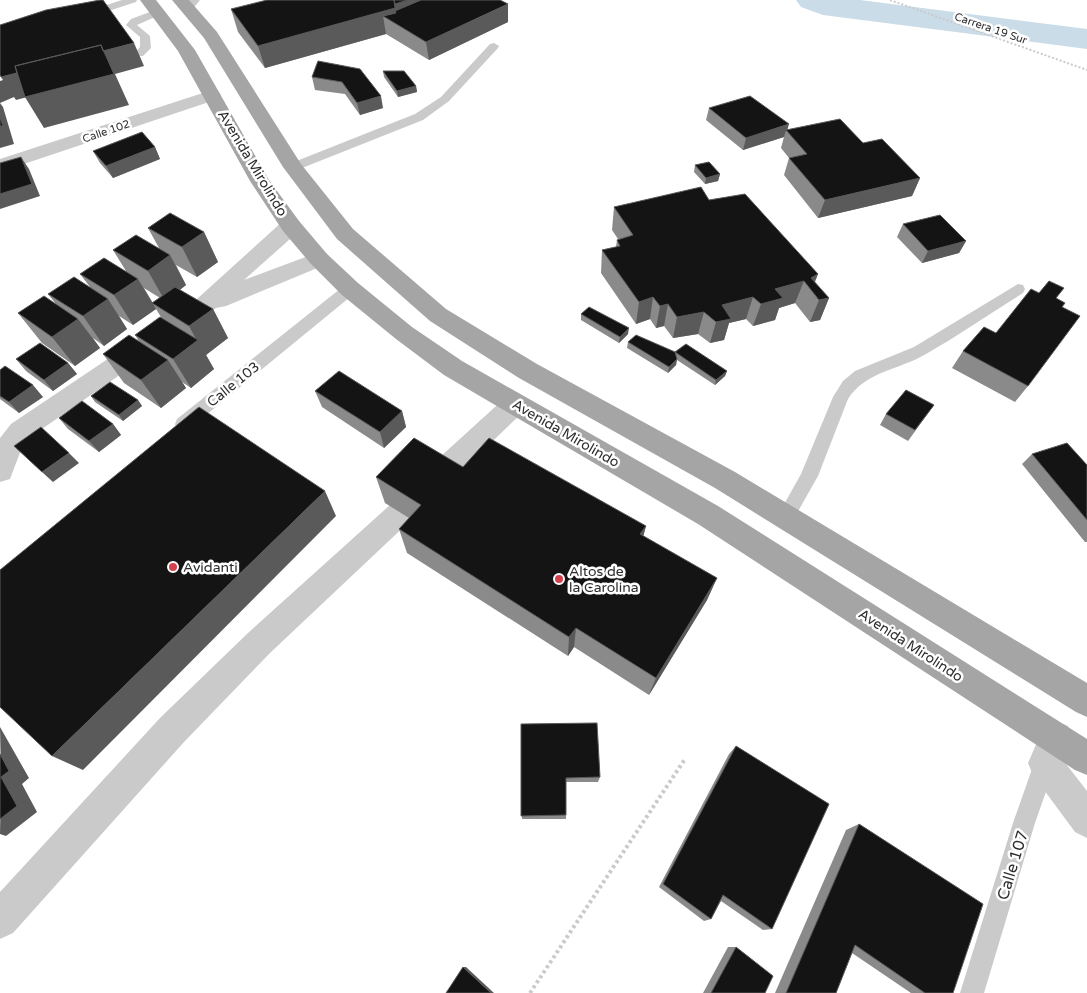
<svg xmlns="http://www.w3.org/2000/svg" width="1087" height="993" font-family="'Varela Round',sans-serif">
<style>
.lines{fill:none;stroke-linecap:round;stroke-linejoin:round}
.river{fill:#cadce7;fill-rule:evenodd}
.path-far1{stroke:#cacaca;stroke-width:2;stroke-dasharray:2 2;stroke-linecap:butt}
.path{stroke:#cacaca;stroke-width:4;stroke-dasharray:3 3;stroke-linecap:butt}
.service{fill:#cacaca;fill-rule:evenodd}
.minor{fill:#cacaca;fill-rule:evenodd}
.primary{fill:#a5a5a5;fill-rule:evenodd}
.wall{fill:#8a8a8a;fill-rule:evenodd}
.shaded-wall{fill:#5a5a5a}
.building{fill:#141414;stroke:#5a5a5a}
.poi-dot{fill:#d1414e;stroke:#fff;stroke-width:2}
.labels{text-anchor:middle;stroke-width:5;stroke-linejoin:round;paint-order:stroke}
.far-street-label{font-size:11px;fill:#2d2d2d;stroke:#fff}
.street-label{font-size:14px;fill:#2d2d2d;stroke:#fff}
.poi-label{font-size:14px;fill:#2d2d2d;stroke:#fff;text-anchor:start}
.near-street-label{font-size:16px;fill:#2d2d2d;stroke:#fff}
</style>
<rect width="100%" height="100%" fill="#fff"/>
<g class="lines">
<!-- river -->
<path class="river" d="M796,0H860L1087,29V49L823,15L801,7Z"/>
<!-- path-far1 -->
<path class="path-far1" d="M890,0L1087,70"/>
<!-- path -->
<path class="path" d="M530,993L685,759"/>
<!-- service -->
<path class="service" d="M122,0H137L136,2L90,17L86,18L81,15L82,13Z
M189,0H200L192,10H184L183,8Z
M158,9L163,12L162,14L137,25L150,36L151,48L143,56H135L134,54L140,47V37L126,25L131,19Z
M494,43L499,46L498,48L449,101L423,120L297,170L293,171L287,167L289,164L415,114L441,97L490,44Z
M350,284L355,285L357,289L355,293L189,429L183,431L177,429L175,424L177,419L345,285Z
M1018,284L1023,285L1025,289L1023,293C991,313 959,335 926,354C899,370 866,371 848,399L818,476L792,522L786,525L780,522L777,517L801,474L833,397L843,381L855,371L914,347Z
M1045,752L1053,755L1056,763L1035,823L984,993H960L1013,823L1037,755Z"/>
<!-- minor -->
<path class="minor" d="M212,90L218,91L221,95L218,99L0,172V159Z
M291,219L299,221L302,226L299,231L244,280L319,252L327,254L330,259L327,264L226,306L216,308L29,438L21,450L10,479L0,482V438L11,424L197,299L283,221Z
M515,394L524,397L528,404L524,411L449,483L439,486L429,483L425,475L429,467L506,397Z
M400,501L410,505L414,513L410,521L270,653L184,742L13,933L0,939V892L160,718L248,633L390,505Z
M1056,721L1068,726L1073,738L1063,760L1087,791V838L1075,832L1033,775L1028,763L1044,726Z"/>
<!-- primary -->
<path class="primary" d="M140,0H156L195,50L269,180L299,221L327,254L358,283L412,327L462,361L718,506L1087,739V775L1075,770L698,524L444,375L396,339L342,295L311,264L283,231L250,181L178,51Z
M172,0H189L217,32L301,164L353,229L446,309L537,364L735,472L1087,683V717L1076,712L715,488L519,378L430,321L337,239L283,167L204,38Z"/>
</g>
<!-- wall -->
<path class="wall" d="M231,9L508,22L429,60L386,34L265,68L238,32Z
M318,61L383,108L360,115L345,94L315,90L312,77Z
M383,71L416,86L417,92L398,97L384,77Z
M709,108L787,130L863,143L920,178L912,196L818,218L784,175L789,158L781,148L784,137L743,150L706,120Z
M155,147L160,159L113,178L100,163L93,151Z
M695,165L720,174L718,181L705,184L694,172Z
M709,200L818,274L815,282L829,298L820,320L810,322L795,303L779,308L775,320L753,326L746,319L729,323L724,340L710,343L698,334L673,338L664,326L656,328L650,319L636,324L601,273L602,250L616,247L617,240L618,239L612,230L614,207Z
M903,224L966,241L959,253L922,263L897,237Z
M148,228L204,232L218,262L197,277L176,265L186,285L180,290L213,309L228,338L206,355L214,369L191,388L182,382L186,388L161,408L124,383L103,354L139,341L135,335L161,317L156,309L133,325L119,316L127,329L104,346L93,338L100,348L75,366L42,343L18,313L56,304L48,294L90,287L80,274L126,271L113,250L159,248ZM144,288L160,298L153,303Z
M1039,293L1056,298L1062,307L1028,386L1015,402L952,368L963,351L996,333Z
M581,314L628,334L619,343L581,320Z
M628,342L675,352L727,371L725,376L715,385L677,360L676,365L668,373L627,348Z
M16,359L68,363L77,374L53,391L26,371Z
M0,370L43,397L19,413L0,399Z
M315,391L402,411L406,427L384,448L322,407Z
M91,396L138,400L142,406L123,421L95,402Z
M934,405L908,441L880,425L886,414Z
M59,418L113,424L121,435L99,452L68,429Z
M1032,454L1087,465V542H1085L1022,464Z
M463,467L646,526L643,536L717,578L707,600L649,695L574,647L568,656L407,553L399,529L409,518L385,503L376,477Z
M521,724L600,777L598,782H566V819H522Z
M736,746L772,929L763,930L721,901L711,919L704,921L659,887L729,754Z
M859,824L953,993H911L852,953L836,993H775L846,830Z
M728,947H736L765,993H703Z"/>
<!-- shaded-wall -->
<path class="shaded-wall" d="M394,0H457L383,16L386,34L265,68L258,46Z
M508,4V22L429,60L426,42Z
M134,43L144,66L115,74L129,105L44,128L25,97L114,74L16,100L14,97L0,103L3,107L14,144L0,148V81L3,80L1,77Z
M416,86L417,92L398,97L397,91Z
M381,96L383,108L360,115L357,103Z
M789,124L787,131L786,130L784,137L743,150L746,138Z
M155,147L160,159L113,178L106,166Z
M21,157L29,169L40,196L0,209V194Z
M720,174L718,181L705,184L706,178Z
M920,178L912,196L818,218L825,200Z
M204,232L218,262L197,277L182,247Z
M966,241L959,253L922,263L928,251Z
M170,255L186,285L165,301L148,271Z
M818,274L811,290V278Z
M138,279L156,309L133,325L114,295Z
M804,281L795,303L779,308L775,320L753,326L761,304L775,289Z
M653,297L650,319L636,324L639,302Z
M753,297L746,319L729,323L724,340L710,343L716,322L722,305Z
M829,298L820,320L810,322L819,300Z
M108,299L127,329L104,346L83,316Z
M668,304L664,326L656,328L660,306Z
M213,309L228,338L206,355L214,369L191,388L173,359L197,341L189,326Z
M704,312L698,334L673,338L677,317Z
M78,319L100,348L75,366L52,337Z
M629,328L628,334L619,343L620,337Z
M677,359L676,365L668,373L669,367Z
M168,360L186,388L161,408L141,380Z
M68,363L77,374L53,391L44,380Z
M727,371L725,376L715,385L716,380Z
M33,385L43,397L19,413L9,402Z
M138,400L142,406L123,421L119,415Z
M402,411L406,427L384,448L380,432Z
M113,424L121,435L99,452L89,441Z
M69,453L79,463L53,482L42,472Z
M325,491L336,516L83,770L52,756Z
M646,526L640,549V534Z
M717,578L707,600L649,695L656,678Z
M576,628L574,647L568,656L569,637Z
M0,727L29,778L22,784L37,812L6,836L0,834L1,777Z
M463,967H466L494,993H491Z"/>
<!-- building -->
<path class="building" d="M100,0H103L134,43L103,51L101,45L15,66L17,73L1,77L0,75V25L46,10Z
M267,0H394L395,8L258,46L231,9Z
M394,0H408L395,4Z
M421,0H500L508,4L426,42L383,16L396,13L395,11Z
M101,45L114,74L25,97L15,66Z
M318,61L360,69L381,96L357,103L342,82L312,77Z
M383,71H404L416,86L397,91Z
M750,96L789,124L746,138L709,108Z
M0,117L3,126H0Z
M840,119L863,143L882,139L920,178L825,200L789,158L807,154L786,130Z
M142,132L155,147L106,166L93,151Z
M21,157L32,184L0,194V163Z
M709,162L720,174L706,178L695,165Z
M701,187L709,200L745,194L818,274L811,278L829,298L819,300L804,281L775,289L783,298L761,304L753,297L722,305L731,319L716,322L704,312L677,317L668,304L660,306L653,297L639,302L602,250L620,246L617,240L633,235L614,207Z
M170,213L204,232L182,247L148,228Z
M940,215L966,241L928,251L903,224Z
M136,235L170,255L148,271L113,250Z
M104,258L138,279L114,295L80,274Z
M74,277L108,299L83,316L48,294Z
M1049,281L1064,288L1056,298L1065,303L1062,307L1080,316L1028,386L963,351L984,327L996,333L1031,289L1039,293Z
M175,287L213,309L189,326L152,303Z
M44,296L78,319L52,337L18,313Z
M589,307L629,328L620,337L581,314Z
M160,317L198,340L173,359L135,335Z
M129,335L168,360L141,380L103,354Z
M636,335L675,352L677,359L669,367L628,342Z
M40,343L68,363L44,380L16,359Z
M686,344L727,371L716,380L675,352Z
M5,366L33,385L9,402L0,396V370Z
M339,371L402,411L380,432L315,391Z
M110,382L138,400L119,415L91,396Z
M906,390L934,405L915,430L886,414Z
M82,401L113,424L89,441L59,418Z
M199,407L325,491L52,756L0,707V570Z
M41,427L69,453L42,472L14,446Z
M414,438L463,467L489,438L646,526L640,534L717,578L656,678L576,628L569,637L399,529L421,505L376,477Z
M1067,443L1087,465V520L1032,454Z
M597,723L600,777L566,778V815L521,816V724Z
M736,746L829,804L772,929L723,895L711,919L663,884Z
M0,754L9,771L1,777L17,806L0,819Z
M859,824L983,904L953,993H925L855,945L836,993H786Z
M736,947L773,976L765,993H711Z
M463,967L491,993H446Z"/>
<!-- markers -->
<g class="poi-dot">
<circle cx="173" cy="567" r="5"/>
<circle cx="559" cy="579" r="5"/>
</g>
<g class="labels">
<!-- far-street labels -->
<g class="far-street-label">
<text transform="translate(991 28) rotate(19)" y="4">Carrera 19 Sur</text>
<text transform="translate(106 131) rotate(-19)" y="4">Calle 102</text>
</g>
<!-- street labels -->
<g class="street-label">
<text transform="translate(253 163) rotate(59)" y="5">Avenida Mirolindo</text>
<text transform="translate(233 384) rotate(-39)" y="5">Calle 103</text>
<text transform="translate(566 433) rotate(30)" y="5">Avenida Mirolindo</text>
<text transform="translate(911 645) rotate(33)" y="5">Avenida Mirolindo</text>
</g>
<!-- poi labels -->
<g class="poi-label">
<text x="183" y="572">Avidanti</text>
<text x="569" y="576">Altos de<tspan x="569" dy="16">la Carolina</tspan></text>
</g>
<!-- near-street labels -->
<g class="near-street-label">
<text transform="translate(1012 865) rotate(-73)" y="6">Calle 107</text>
</g>
</g>
</svg>
